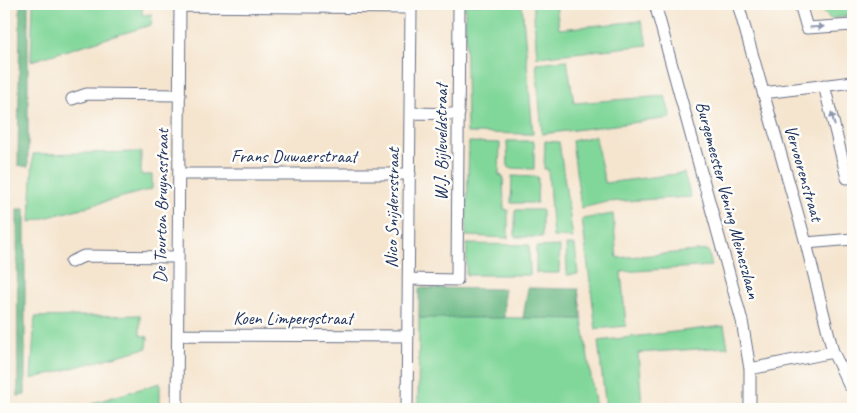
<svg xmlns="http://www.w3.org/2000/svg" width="857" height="413" font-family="Caveat,sans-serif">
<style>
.green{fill:#81d79a;stroke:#4e837c}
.forest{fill:#68b882;stroke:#427470}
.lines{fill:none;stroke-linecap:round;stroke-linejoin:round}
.minor-casing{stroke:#676f86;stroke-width:13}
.minor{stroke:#fff;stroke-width:11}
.oneway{fill:#8d97ae}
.labels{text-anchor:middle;stroke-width:5;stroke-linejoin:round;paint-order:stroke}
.street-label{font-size:18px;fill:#1b2f5e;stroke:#fdfcf7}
</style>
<rect width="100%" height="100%" fill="#fdfcf7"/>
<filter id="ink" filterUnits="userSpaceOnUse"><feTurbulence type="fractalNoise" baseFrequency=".02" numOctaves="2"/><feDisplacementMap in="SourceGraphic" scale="10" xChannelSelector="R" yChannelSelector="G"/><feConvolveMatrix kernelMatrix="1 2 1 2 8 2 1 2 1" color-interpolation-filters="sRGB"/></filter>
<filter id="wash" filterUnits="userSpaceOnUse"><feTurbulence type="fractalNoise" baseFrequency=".0096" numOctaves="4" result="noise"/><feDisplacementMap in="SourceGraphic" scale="20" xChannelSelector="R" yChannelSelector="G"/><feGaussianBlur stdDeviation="1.12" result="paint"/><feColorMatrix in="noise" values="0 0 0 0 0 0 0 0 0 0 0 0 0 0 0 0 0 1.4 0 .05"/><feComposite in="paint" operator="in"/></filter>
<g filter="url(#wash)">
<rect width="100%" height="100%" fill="#f5e5cf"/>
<!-- green -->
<path class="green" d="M33,4H142V15L152,14L151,25L31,61Z
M465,4H522L533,134L467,133Z
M533,4H556L559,29L641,21L648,45L537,57Z
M812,4H853V15L831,19Z
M567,60L574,103L665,96L671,118L542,134L536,63Z
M595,136L605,183L684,173L691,197L607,202L581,208L572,141Z
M507,141H534V169L508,168Z
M545,141L559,142L573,238L553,237L548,169H544Z
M469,142L500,143L499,175L503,176L504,209L508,210V238L466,236Z
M141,152V175H152V189L30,222L33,154Z
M512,176L538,177L537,203H511Z
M515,210H542V237H515Z
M613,214L617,258L708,250L712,266L621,272L626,326L596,329L582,219Z
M467,244L529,245L530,275H466Z
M566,245H575L578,274L567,275Z
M560,246L559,273H536V247Z
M140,315V335L148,337L147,348L31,379L35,317Z
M465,317L582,319L596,409H418L419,318Z
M724,326L728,347L638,353L642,406L606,408L598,341Z
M160,383V409H94L93,403Z"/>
<!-- forest -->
<path class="forest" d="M20,4H28V167L18,165Z
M17,209H25V395L18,396Z
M419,288L504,289V318H419Z
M528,288L578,289L582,319L523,318Z"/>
</g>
<g filter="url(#ink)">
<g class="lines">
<!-- minor casing -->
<g class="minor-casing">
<path id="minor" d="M655,4L742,321L750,369V409
M738,4L806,243L833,352
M800,4L807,28L853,25
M180,6L411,8L407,409
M824,85L847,178L853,177
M763,93L853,82
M72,99L87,94L180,95
M410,113L459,114
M179,174H410
M806,243L853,239
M71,262L84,256L177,257
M408,279L457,280L459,4
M179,335L408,336
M750,369L833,352L849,385H853
M177,409L180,4"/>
</g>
<!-- minor -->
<use href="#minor" class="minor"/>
</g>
<!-- one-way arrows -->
<defs><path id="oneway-solid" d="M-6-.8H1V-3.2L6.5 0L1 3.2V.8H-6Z" transform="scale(1.25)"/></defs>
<g class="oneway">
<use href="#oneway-solid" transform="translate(817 27) rotate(-4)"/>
<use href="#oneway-solid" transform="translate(833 119) rotate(-104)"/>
</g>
</g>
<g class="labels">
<!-- street labels -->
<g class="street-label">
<text transform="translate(441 142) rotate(-90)" y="6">W.J. Bijleveldstraat</text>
<text x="294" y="162">Frans Duwaerstraat</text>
<text transform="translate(804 173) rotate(74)" y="6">Vervoorenstraat</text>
<text transform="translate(728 200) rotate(75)" y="6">Burgemeester Vening Meineszlaan</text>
<text transform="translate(161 206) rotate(-89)" y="6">De Tourton Bruynsstraat</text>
<text transform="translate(392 208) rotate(-89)" y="6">Nico Snijdersstraat</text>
<text x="293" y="324">Koen Limpergstraat</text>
</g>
</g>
<!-- margin -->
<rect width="857" height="413" fill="none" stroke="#fdfcf7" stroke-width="20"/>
</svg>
